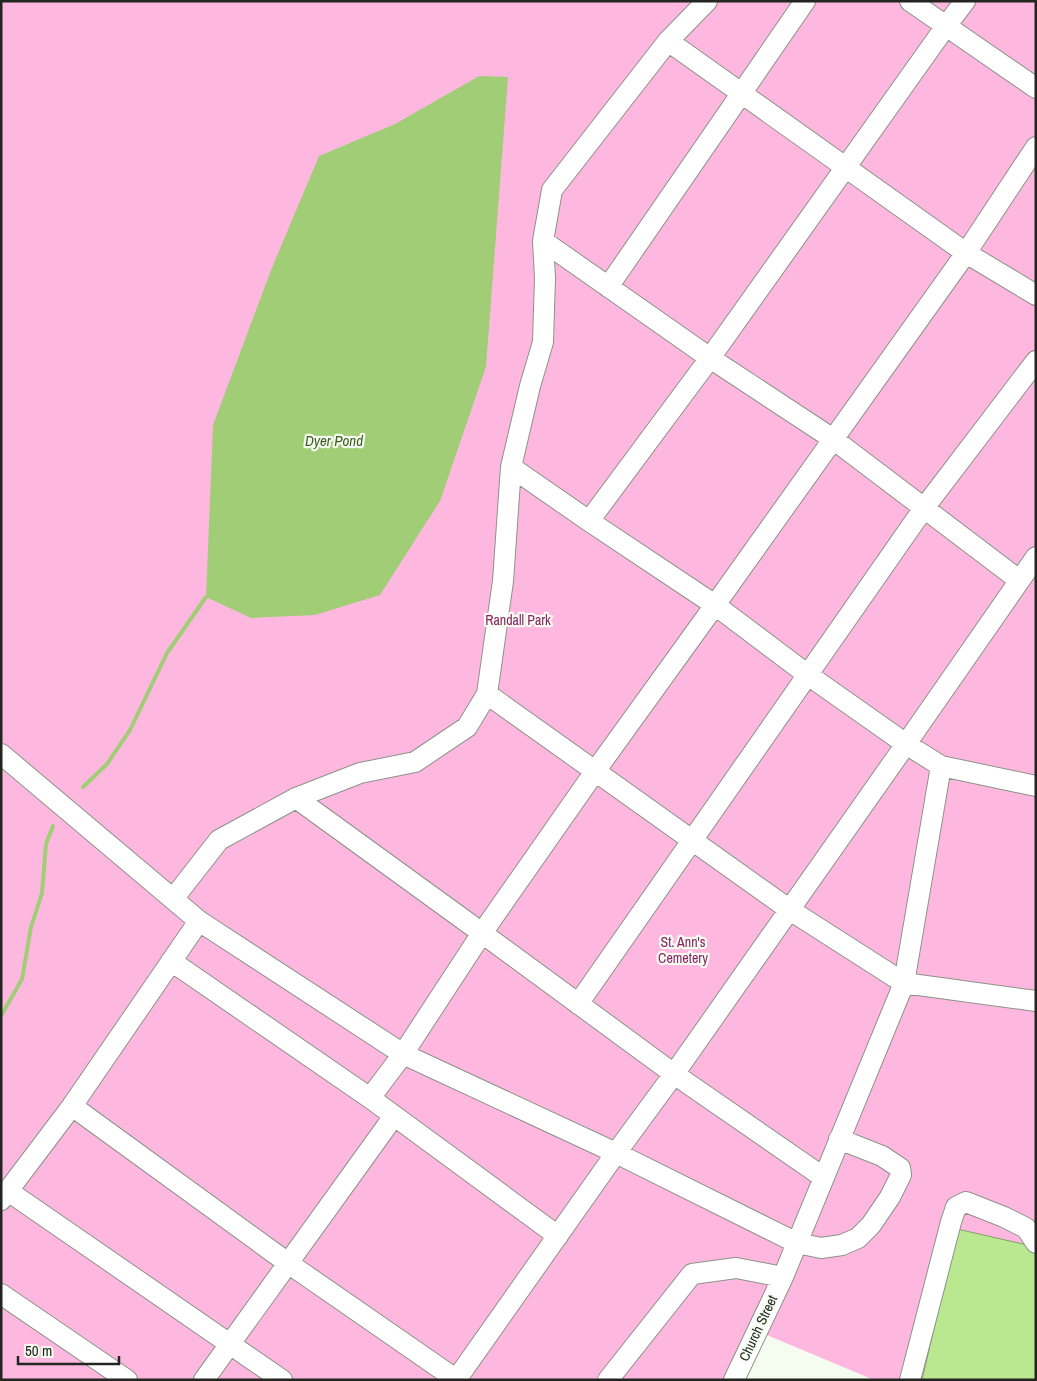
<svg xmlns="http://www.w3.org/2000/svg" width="1037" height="1381" font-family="'Archivo Narrow',sans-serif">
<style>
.green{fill:#feb8e0}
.water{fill:#a1cd77}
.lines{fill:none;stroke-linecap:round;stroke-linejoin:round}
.stream{stroke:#a1cd77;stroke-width:4}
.building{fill:#bae890;stroke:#82a265}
.minor-casing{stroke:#8c9287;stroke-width:22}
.minor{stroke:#fff;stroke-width:20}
.labels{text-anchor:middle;stroke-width:4.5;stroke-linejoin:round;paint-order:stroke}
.park-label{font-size:14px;fill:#892467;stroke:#f5fcf0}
.street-label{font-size:14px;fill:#232521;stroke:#f5fcf0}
.water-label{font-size:15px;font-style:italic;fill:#415d22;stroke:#f5fcf0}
</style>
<rect width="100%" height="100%" fill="#f5fcf0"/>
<!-- green -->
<path class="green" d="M1,1H1036V1256L951,1240L918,1380H874L757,1331L734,1380H1Z"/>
<!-- water -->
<path class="water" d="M479,76L508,77L486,367L440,501L380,595L315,615L251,618L206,597L213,425L271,270L319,156L395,124Z"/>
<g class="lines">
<!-- stream -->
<path class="stream" d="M83,787L107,764L130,730L167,653L206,597
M1,1016L22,979L31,927L42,893L46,844L53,826"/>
</g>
<!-- building -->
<path class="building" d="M957,1229L1036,1247V1380H922Z"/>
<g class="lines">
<!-- minor casing -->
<g class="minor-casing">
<path id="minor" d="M707,1L668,41L552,190L543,241L545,278L543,342L530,386L511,467L589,521L715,605L808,675L906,744L941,766L1036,786
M910,1L1036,88
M668,41L966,253L1036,295
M543,241L710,358L833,439L1019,580
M608,287L805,1
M589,521L710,358L946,26L965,1
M487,694L790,910L904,983L1036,1001
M1,754L199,921L403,1054L616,1153L797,1243L821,1248L842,1245L858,1238L871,1225L890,1197L901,1175L900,1168L882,1156L839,1139
M296,798L482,933L674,1074L823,1177
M173,899L219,840L296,798L360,773L415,762L467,727L487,694L503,581L511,467
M171,961L370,1098L558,1236
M578,1004L924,508L1036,361
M370,1098L403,1054L482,933L596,770L715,605L966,253L1036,147
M72,1106L288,1263L457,1380
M8,1191L282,1380
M1,1200L72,1106L199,921
M1,1294L127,1380
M204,1380L394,1116
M456,1380L616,1153L674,1074L906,744L1036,557
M608,1380L692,1274L736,1268L783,1277L904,983L941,766
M734,1380L783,1277
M910,1380L951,1222L956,1207L966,1202L1004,1217L1026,1228L1036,1243"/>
</g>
<!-- minor -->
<use href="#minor" class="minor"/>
</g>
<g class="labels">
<!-- park labels -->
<g class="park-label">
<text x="518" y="625">Randall Park</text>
<text x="683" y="947">St. Ann's<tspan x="683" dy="16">Cemetery</tspan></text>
</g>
<!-- street labels -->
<g class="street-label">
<text transform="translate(758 1328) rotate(-65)" y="5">Church Street</text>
</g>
<!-- water labels -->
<g class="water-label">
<text x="334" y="446">Dyer Pond</text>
</g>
</g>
<!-- border -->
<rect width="1037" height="1381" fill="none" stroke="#232521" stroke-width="5"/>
<!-- scale -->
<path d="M18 1356v8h101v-8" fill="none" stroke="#232521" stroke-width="2.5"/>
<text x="25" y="1356" font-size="15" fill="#232521" stroke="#f5fcf0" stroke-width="4" paint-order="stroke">50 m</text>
</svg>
